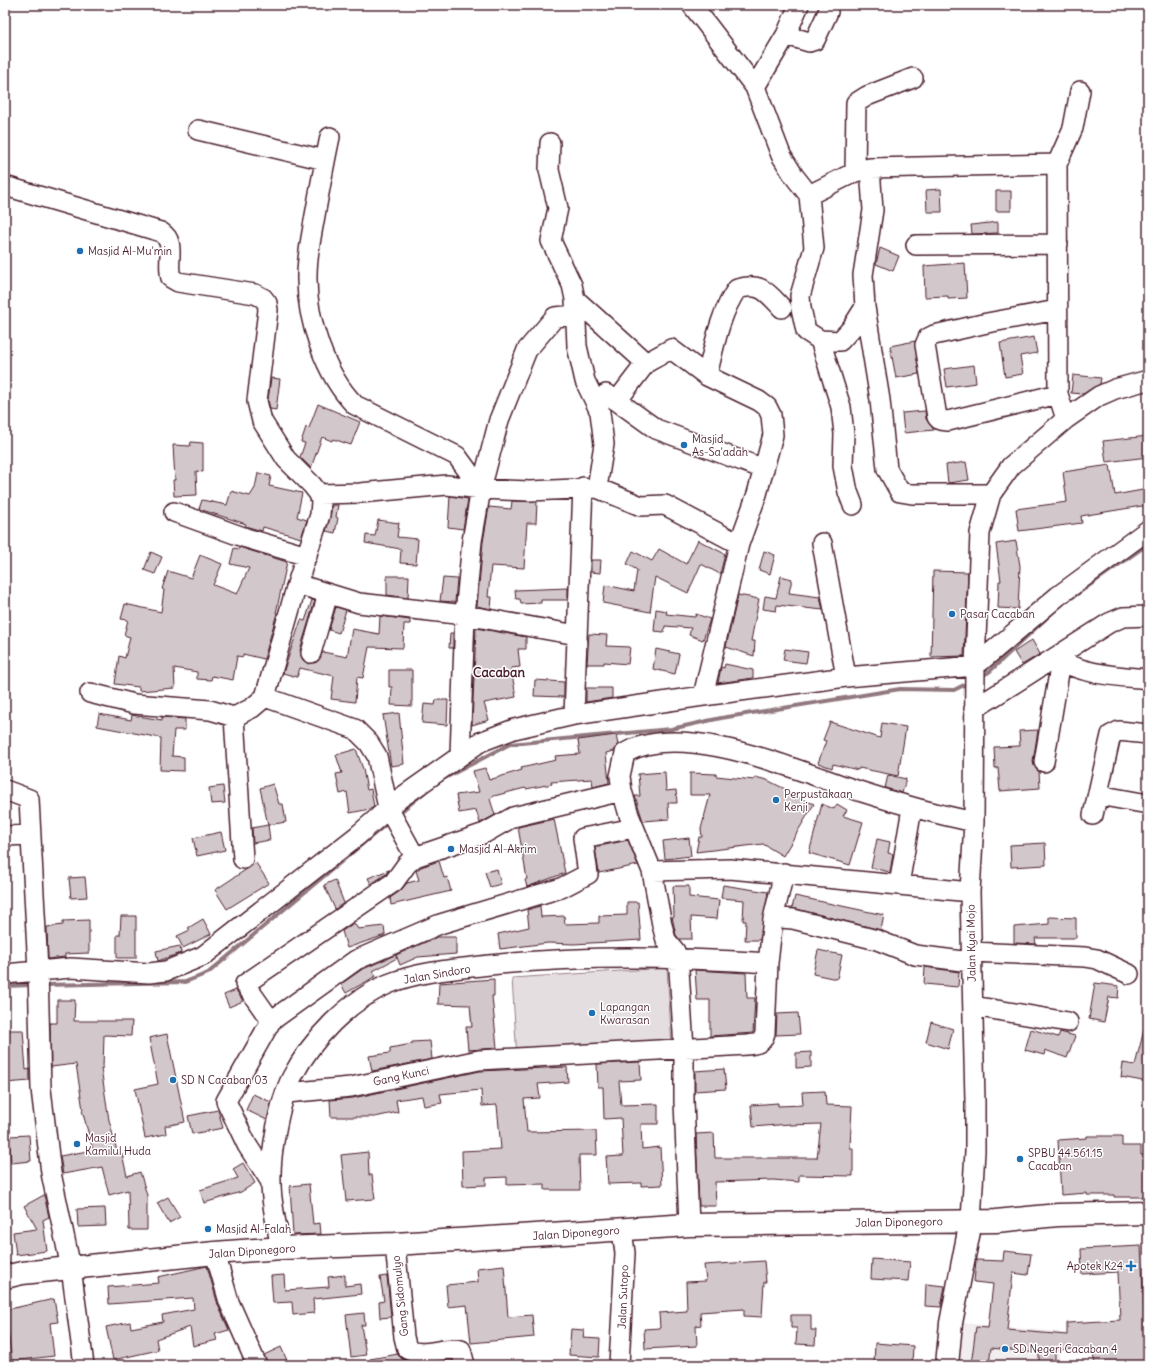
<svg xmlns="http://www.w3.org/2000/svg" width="1153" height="1370" font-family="Delius,sans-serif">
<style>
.built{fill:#f2eeef}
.green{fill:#e5dee0;stroke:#987e86}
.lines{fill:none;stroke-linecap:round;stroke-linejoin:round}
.stream{stroke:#91787e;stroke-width:4}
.building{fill:#d2c7cb;stroke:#4a1f2b}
.minor-casing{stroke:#4a1f2b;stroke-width:22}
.major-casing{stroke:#4a1f2b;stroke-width:25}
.minor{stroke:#fff;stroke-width:19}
.major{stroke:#fff;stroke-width:22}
.poi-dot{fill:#1f6fb2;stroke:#fff;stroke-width:1.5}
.labels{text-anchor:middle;stroke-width:3;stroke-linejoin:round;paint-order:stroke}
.poi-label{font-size:11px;fill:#4a1f2b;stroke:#fff;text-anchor:start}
.street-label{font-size:11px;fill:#4a1f2b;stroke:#fff}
.quarter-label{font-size:13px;font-weight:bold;fill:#4a1f2b;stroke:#fff}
</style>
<rect width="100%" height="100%" fill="#fff"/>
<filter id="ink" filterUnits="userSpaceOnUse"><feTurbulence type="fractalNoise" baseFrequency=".025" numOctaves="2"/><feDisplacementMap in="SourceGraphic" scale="8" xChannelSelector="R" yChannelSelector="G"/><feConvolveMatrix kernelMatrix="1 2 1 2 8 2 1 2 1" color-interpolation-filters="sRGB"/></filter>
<g filter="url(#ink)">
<!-- built -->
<path class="built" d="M952,1322L1060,1332L1059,1365H948Z"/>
<!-- green -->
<path class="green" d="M667,968L672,1048L517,1058L512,978Z"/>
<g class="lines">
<!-- stream -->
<path class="stream" d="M1067,601L1148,544
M980,677L989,672L1055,610
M443,779L510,744L671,729L721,718L900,689L954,690L970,682
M398,814L425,792
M43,985L185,982L208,973L390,821
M5,986L33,985"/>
</g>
<!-- building -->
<path class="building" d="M941,189L942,212H927L926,190Z
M996,191H1011V211H996Z
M998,222V233L972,234L971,225Z
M880,248L899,256L893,271L876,264Z
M965,263L967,298L948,299V296L925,297L924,266Z
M1034,337L1037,353L1020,356L1023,374L1005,377L1000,343Z
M915,341L919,374L896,378L890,346Z
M974,365L976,383L947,387L944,369Z
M1073,375L1101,378L1100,384L1083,394L1071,393Z
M271,378L280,379L276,410L270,409L268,400Z
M318,404L360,422L351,445L333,439L332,441L322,437L311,468L300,457L305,443L301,442L306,427L309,428Z
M925,411L926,419L934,430L904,433L902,413Z
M1148,436V457L1106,462L1103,441Z
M191,442L203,443V472L196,471L197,495L174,496L173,480H175L173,445L190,446Z
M966,462L969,480L948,483L946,465Z
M1110,465L1115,495L1148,489V505L1081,516L1082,523L1019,531L1016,509L1067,502L1063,472Z
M258,473L271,476L269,486L302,493L297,517L307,520L301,538L263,527L262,531L245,526L246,524L199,509L202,500L227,505L231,491L250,496L255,488Z
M450,496L468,499L463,529L448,527Z
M512,501L537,502L536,523H527L524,568L491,566L488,597H492L491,609L477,606L483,542L489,507L511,509Z
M332,505H338L336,517L338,518L335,533L326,531L330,518Z
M378,520L399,523L397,537L418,539L416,564L400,563L401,549L365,543L366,535L375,536Z
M698,540L725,554L720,574L701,564L688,593L655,577L650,612L603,603L605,585L634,591L637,570L627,564L633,551L652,561L659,549L686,564Z
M1016,541L1020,566L1018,609L998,608L999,581H1001L996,544Z
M239,547L287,562L276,613H277L264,659L243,654V657L237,656L233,680L212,676L211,680L197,679V672L174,668L175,688L139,691V687L115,684L119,656L125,658L130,637L124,635L128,620L121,619L125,604L161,612L164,590L162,589L168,571L191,578L200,555L222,564L213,585L237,594L249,568L230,564L234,548L239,549Z
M764,551L775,555L770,574L759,570Z
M151,552L162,557L155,574L144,570Z
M591,560H601L600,573L591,572Z
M933,571L968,572L964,656L931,657Z
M387,576H409L408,598L387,595Z
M781,576L792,579L789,593L820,597L823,610L777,605L776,611L763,609L765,596L776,598Z
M443,578L457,579L455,602L440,601Z
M568,588V600H541V603L521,604L520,599H516L515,590Z
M738,595L759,599L751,641H755L754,656L726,647Z
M312,600L315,601L300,650L303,660L308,664L318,661L323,652L347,657L352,629L379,634L380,616L410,620V624H404L403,648L369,647L363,678L357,677L355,702L331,699L334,676L300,668L297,677L283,673L301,620L305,621Z
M336,607L346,610L339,633L329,630Z
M656,609L667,611L666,614L695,617L696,614L710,619L703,640L689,635L691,628L665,626L664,632L654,631Z
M476,628L526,637V649H518L520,667L511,668L516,697L484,703L489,720L472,725Z
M450,633H453V648H449Z
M589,634L607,635L606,646L630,647L628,664L604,662V664H587Z
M1032,640L1040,654L1022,665L1014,652Z
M656,649L679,654L675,674L653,669Z
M785,649L808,652L806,663L783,660Z
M725,664L753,670V678L718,683L721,667L724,668Z
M389,670H412V706L391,705L392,687H389Z
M535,680L564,682V697L534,696Z
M586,688H612V698L586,702Z
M436,700H448L447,725L422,723L424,704L435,705Z
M399,713L404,764L391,766L383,715Z
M99,714L131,720L132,715L162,720V717L185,719V730H174L172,756L184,757V771L160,770L161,738L97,726Z
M830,722L880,738L882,723L906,727L898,776L859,768L858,770L833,764L832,768L818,763L826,741L823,740Z
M1038,730L1033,761L1034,766L1039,771L1040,788L1000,791L998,768H995L994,747L1020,746L1019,731Z
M616,735L618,745L614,751L606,753L609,783L593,787L592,779L551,782L552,784L526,789L525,788L494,796L490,799L495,815L480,823L476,810L459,813L456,795L479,792L473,771L485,768L489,780L522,770L521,768L556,760L555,756L580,754L578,740Z
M356,749L363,769L367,790L371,789L374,807L370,809L350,813L347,792L340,794L336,774L342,773L336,755Z
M665,772L666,791L676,790L677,803H668L669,819L643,821L635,796H640L638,774Z
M690,773L716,774V776L754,780L755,777L767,780L787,790V793L814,804L783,856L763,844L696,852L699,837H702L701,829L710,795H690Z
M888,775L906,779L902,793L885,788Z
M273,784L279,804H283L286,822L268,825L260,788Z
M223,786L225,803L211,804L209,788Z
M822,804L834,809L837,804L847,810L843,816L863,822L850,865L809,853Z
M554,819L565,873L527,887L525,880L527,879L518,827Z
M268,825L270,840L253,843L252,828Z
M221,832L225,850L197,856L193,838Z
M689,838L691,856L665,859L663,841Z
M877,839L890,842L888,853L893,854L890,872L871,868Z
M628,840L638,865L599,873L595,847Z
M1045,843L1046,865L1011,867L1010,845Z
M439,861L444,878L447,877L451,891L391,905L390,898L400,891L407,883L419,880L416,871L421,867Z
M256,863L269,883L227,909L215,890Z
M497,869L501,884L490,887L485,872Z
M389,870L386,874L371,884L368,878Z
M85,877L87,897L71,898L69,878Z
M335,880L344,903L335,909L324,885Z
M723,885L768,892L760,940H745L746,921H743L744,900L721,898Z
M673,886H689V897L719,900L717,919L691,917L692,939H679L676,935L672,917H674Z
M795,896L884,915L881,930L792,908Z
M627,902H638L641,940L574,944L548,943L500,949L498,934L529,927L527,910L540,906L541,917L564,916L565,924L599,923V916L627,915Z
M121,916H136V958H117V935H120Z
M1049,917L1076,918V938H1035L1036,944L1014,943V927L1049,924Z
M203,919L211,934L183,948L177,936L190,930L188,928Z
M89,920V953L65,954V957L48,959L47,927L63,925V921Z
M354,923L358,929L384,926L385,935L347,948L342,931Z
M437,937H456V954L418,957L400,965L396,955Z
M180,946L181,953L158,961L156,951Z
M818,950L842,955L837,979L813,974Z
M395,955L397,958L373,971L376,976L346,993L341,984L361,970Z
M925,967L959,972L958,987L924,984Z
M695,970L746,973L747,998H755L753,1033L710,1036V1000H697Z
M494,979V996H492L497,1048L468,1050L466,1027H472L470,1005L438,1004L439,983Z
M1095,983L1119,986L1118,998L1109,997L1104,1022L1089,1019Z
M236,990L243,1001L229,1007L224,995Z
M57,1000H75L74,1021H132L131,1036L104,1035L103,1068H101L109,1120L118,1155L122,1154L127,1176L140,1172L147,1195V1230H129L128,1190L109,1195L102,1167L63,1174L60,1156L93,1150L82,1110H83L76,1064L51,1067L50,1023H57Z
M798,1013L800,1034L776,1035L777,1014Z
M931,1022L953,1029L948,1049L926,1042Z
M1031,1029L1058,1037L1060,1032L1075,1036L1067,1058L1045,1050L1044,1055L1025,1050Z
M5,1030H23L26,1070L30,1069V1081L5,1083Z
M1144,1030L1148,1031V1082L1121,1077L1123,1063L1135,1065Z
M167,1034L185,1122L165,1126L166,1134L145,1138L135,1089L158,1084L149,1038Z
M430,1041L432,1059L372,1071L369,1056L390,1053V1048L412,1044V1042Z
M811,1052V1067L796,1068V1053Z
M640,1062L641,1080L619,1081L621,1105L658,1104V1124H641L642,1149L660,1147L662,1185L641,1186V1183L608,1184L606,1157L623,1156L621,1118L604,1119L603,1087H598L597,1064Z
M567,1067L568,1082L538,1084L540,1098L524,1099L527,1132L596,1131L597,1155H579L580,1190H545V1184L507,1185V1177L486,1178V1185L463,1186L462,1151L501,1149L497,1105L482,1106L481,1090L440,1094L442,1103L424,1106L422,1096L396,1100L398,1112L375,1117H331L330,1100L353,1098L480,1071Z
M724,1069L726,1089L695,1091V1071Z
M825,1091L826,1105L852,1106L850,1148H853V1176L799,1175V1182L773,1180L715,1182L716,1206H699L696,1134L714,1133L715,1158H817L821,1124L790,1125V1124L753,1127L751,1105L778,1103V1106L803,1105L802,1092Z
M253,1094L271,1102L267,1120L246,1110Z
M218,1110L223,1128L192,1134L188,1116Z
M29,1135L31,1161L11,1163L9,1136Z
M1087,1136H1122V1146H1141V1155H1146L1147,1197H1114V1195H1087V1193L1061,1195L1058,1140L1087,1138Z
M368,1152L369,1175H372L375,1199L346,1201L341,1155Z
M243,1163L255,1183L241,1192L204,1203L200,1190L238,1178L233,1169Z
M309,1184L313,1224L320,1223L321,1234L293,1235L290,1186Z
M44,1195L49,1217L43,1220L47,1251L16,1255L13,1232L37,1229L24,1206Z
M168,1197L180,1217L169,1223L157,1203Z
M105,1208L106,1226L78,1227L77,1209Z
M1141,1246L1147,1365H1095L1092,1348L1055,1350V1365H1039V1353L991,1348L989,1365H971L976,1327L988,1328L993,1284L974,1282L976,1260L1003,1261L1004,1251L1031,1254L1028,1275L1013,1273L1007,1330L1067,1335V1323L1120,1320L1118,1272L1082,1274L1081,1249Z
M872,1259L910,1262L908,1281L871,1279Z
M764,1261L766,1282H764L762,1317L744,1316V1309L700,1312L701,1325L696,1326L697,1346L645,1349L644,1329L660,1328L659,1313L687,1311L686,1282L706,1281L704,1265Z
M504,1265L508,1317L532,1315L534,1337L471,1343L467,1305L448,1307L446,1285L478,1282L477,1268Z
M207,1266L218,1305L229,1330L215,1334L217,1340L193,1346L190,1327L156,1339L158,1350L113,1360L106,1327L130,1322L131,1328L163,1322L162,1315L194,1309L193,1298L109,1304L108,1287L159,1283L158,1277Z
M284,1275L285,1290L329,1287L328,1277L345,1275V1286L360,1284L361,1294L313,1299L314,1313L293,1315L292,1302L273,1303L271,1276Z
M387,1276L391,1317L380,1318L379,1302L384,1301L380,1277Z
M926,1284L945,1286L941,1307L925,1306Z
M54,1299L58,1322L50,1323L54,1356L12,1361L8,1332H6L5,1310Z
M364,1313L365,1325H361L366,1355L351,1357L346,1315Z
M791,1315H811V1330H816L815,1345L796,1344L797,1328H791Z
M571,1329L584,1330L583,1338L600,1339L599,1357L569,1355Z
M875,1343L913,1346L912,1365H874Z
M281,1347L289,1365H268L264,1355Z
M398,1354L402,1359L411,1363L427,1364L440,1362V1365H371L370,1359Z"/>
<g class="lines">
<!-- minor casing -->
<g class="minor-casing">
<path id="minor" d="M692,5L755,87L781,155L794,176L809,195L855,172L870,168L1057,164L1058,394L1066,419
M786,35L799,5
M755,87L786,35L809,42L815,40L828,12
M198,130L325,160
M330,137C324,165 319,193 314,221C311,238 307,257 307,275C306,318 325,375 355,405L457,456L481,489
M550,143L549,170L558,208L551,241L572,285L575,299L577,346L585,381L600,412L604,444L597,488
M1057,164L1073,128L1080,91
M870,168L873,210L863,275L865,307L880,400L887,469L900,492L912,494H985
M855,172L856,103L867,96L913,78
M5,186L161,232C177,242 166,262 171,278L178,282L255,294L263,298L267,303L268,310L257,401L262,421L286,459L312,485L319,494L321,501L320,515L297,584
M809,195L814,248L800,296L801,308L806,331L820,340L840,341L851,329L865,307
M916,245L1058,244
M575,299L646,363L671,349L707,376L759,401L767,407L771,415L773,435L757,494L739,544L703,696
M1057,310L987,323L934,335L928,338L925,345L937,417L940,420L948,421L1058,394
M820,340L841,407L844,434L843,466L848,492L853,505
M707,376C714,347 720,313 737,289C761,282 767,292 782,308
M606,394L617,401L646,363
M617,401L656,429L764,469
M319,494L360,493L447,485L481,489L530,491L597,488L641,506L665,505L739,544
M174,512L246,538L307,556
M822,543L846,677
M311,653L328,594
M1056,658C1082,675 1118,676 1148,679
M90,693L134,704L210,710L234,717L252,708L265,697L355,729L369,743L377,756L388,808L415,857
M265,697L297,584L359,603L465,615L577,635
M974,709L1109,623L1123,617L1148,616
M574,715L583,487
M234,717L243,859
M460,755L465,615L472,541L481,489L499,420L527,350L555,317L576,315
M1044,762L1061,661
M5,790L29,799L38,970L41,1089L51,1173L71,1268L84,1365
M622,791L513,817L485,833L415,857L407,864L394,882L245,984L271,1021L356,960L440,924L561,888L588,874L583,838L634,828
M1098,795L1148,804
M1093,815L1111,735L1119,731L1148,734
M5,836L30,835
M652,871L730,869L899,885L912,808
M899,885L960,891
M773,919L784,873
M971,952L1085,957L1097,959L1129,974
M5,974L71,968L149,973L166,971L203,956L357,836L399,799L480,742L514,729L574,715L703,696L846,677L975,666L1058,596L1148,530
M973,1006L1068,1022
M286,1093L351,1087L479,1060L747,1045C757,1044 762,1044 765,1033L768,963L773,919L780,918L793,919L877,940L915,955L970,962
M271,1182L247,1145L226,1101L271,1021
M971,1221L975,1151V1101L970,892L974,822L975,666L980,533L991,494L1011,466L1066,419L1099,396L1115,389L1148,380
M689,1225L684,1101V1048L679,970L675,951L666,940L662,925L652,871L629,815L622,791L620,776L625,753C685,719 801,773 862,792C899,804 936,814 974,822
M395,1244L404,1337L407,1349C423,1359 443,1346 461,1350L465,1365
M281,1248C277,1226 271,1205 271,1183C270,1154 279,1102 292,1077C312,1039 348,1001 388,984C420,971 456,969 490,965C585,955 674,957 768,963
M215,1253L229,1302L257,1365
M619,1365L625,1253L622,1230"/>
</g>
<!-- major casing -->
<g class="major-casing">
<path id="major" d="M5,1277L22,1273L215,1253L281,1248L395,1244L689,1225L996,1221L1058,1215L1148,1213
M947,1365L951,1323L971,1221"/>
</g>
<!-- minor -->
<use href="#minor" class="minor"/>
<!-- major -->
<use href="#major" class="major"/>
</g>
</g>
<!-- markers -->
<g class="poi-dot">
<circle cx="80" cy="251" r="4"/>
<circle cx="684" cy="445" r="4"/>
<circle cx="952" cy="614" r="4"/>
<circle cx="776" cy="800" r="4"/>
<circle cx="451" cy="849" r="4"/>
<circle cx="592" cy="1013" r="4"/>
<circle cx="173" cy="1080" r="4"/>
<circle cx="77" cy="1144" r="4"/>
<circle cx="1020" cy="1159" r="4"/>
<circle cx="208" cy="1229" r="4"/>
<path d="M1129 1260h4v4h4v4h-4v4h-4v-4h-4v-4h4z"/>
<circle cx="1005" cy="1349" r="4"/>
</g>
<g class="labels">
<!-- poi labels -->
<g class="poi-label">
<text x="88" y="255">Masjid Al-Mu'min</text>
<text x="692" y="443">Masjid<tspan x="692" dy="13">As-Sa'adah</tspan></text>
<text x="960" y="618">Pasar Cacaban</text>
<text x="784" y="798">Perpustakaan<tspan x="784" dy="13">Kenji</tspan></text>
<text x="459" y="853">Masjid Al-Akrim</text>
<text x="600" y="1011">Lapangan<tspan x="600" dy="13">Kwarasan</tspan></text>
<text x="181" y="1084">SD N Cacaban 03</text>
<text x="85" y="1142">Masjid<tspan x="85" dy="13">Kamilul Huda</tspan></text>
<text x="1028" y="1157">SPBU 44.561.15<tspan x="1028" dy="13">Cacaban</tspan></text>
<text x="216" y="1233">Masjid Al-Falah</text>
<text x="1123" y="1270" text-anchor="end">Apotek K24</text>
<text x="1013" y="1353">SD Negeri Cacaban 4</text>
</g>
<!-- street labels -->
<g class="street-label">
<text transform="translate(971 943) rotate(-91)" y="4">Jalan Kyai Mojo</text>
<text transform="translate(437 974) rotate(-10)" y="4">Jalan Sindoro</text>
<text transform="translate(401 1076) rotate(-12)" y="4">Gang Kunci</text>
<text transform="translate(899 1222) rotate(-1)" y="4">Jalan Diponegoro</text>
<text transform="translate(576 1233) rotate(-4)" y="4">Jalan Diponegoro</text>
<text transform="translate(252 1251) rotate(-4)" y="4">Jalan Diponegoro</text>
<text transform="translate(400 1296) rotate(-96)" y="4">Gang Sidomulyo</text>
<text transform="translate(623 1297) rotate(-88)" y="4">Jalan Sutopo</text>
</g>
<!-- quarter labels -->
<g class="quarter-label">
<text x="499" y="677">Cacaban</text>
</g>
</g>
<!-- margin -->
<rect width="1153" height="1370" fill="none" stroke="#fff" stroke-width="20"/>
<rect x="10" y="10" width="1133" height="1350" fill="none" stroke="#4a1f2b" stroke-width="1.5" filter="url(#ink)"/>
</svg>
